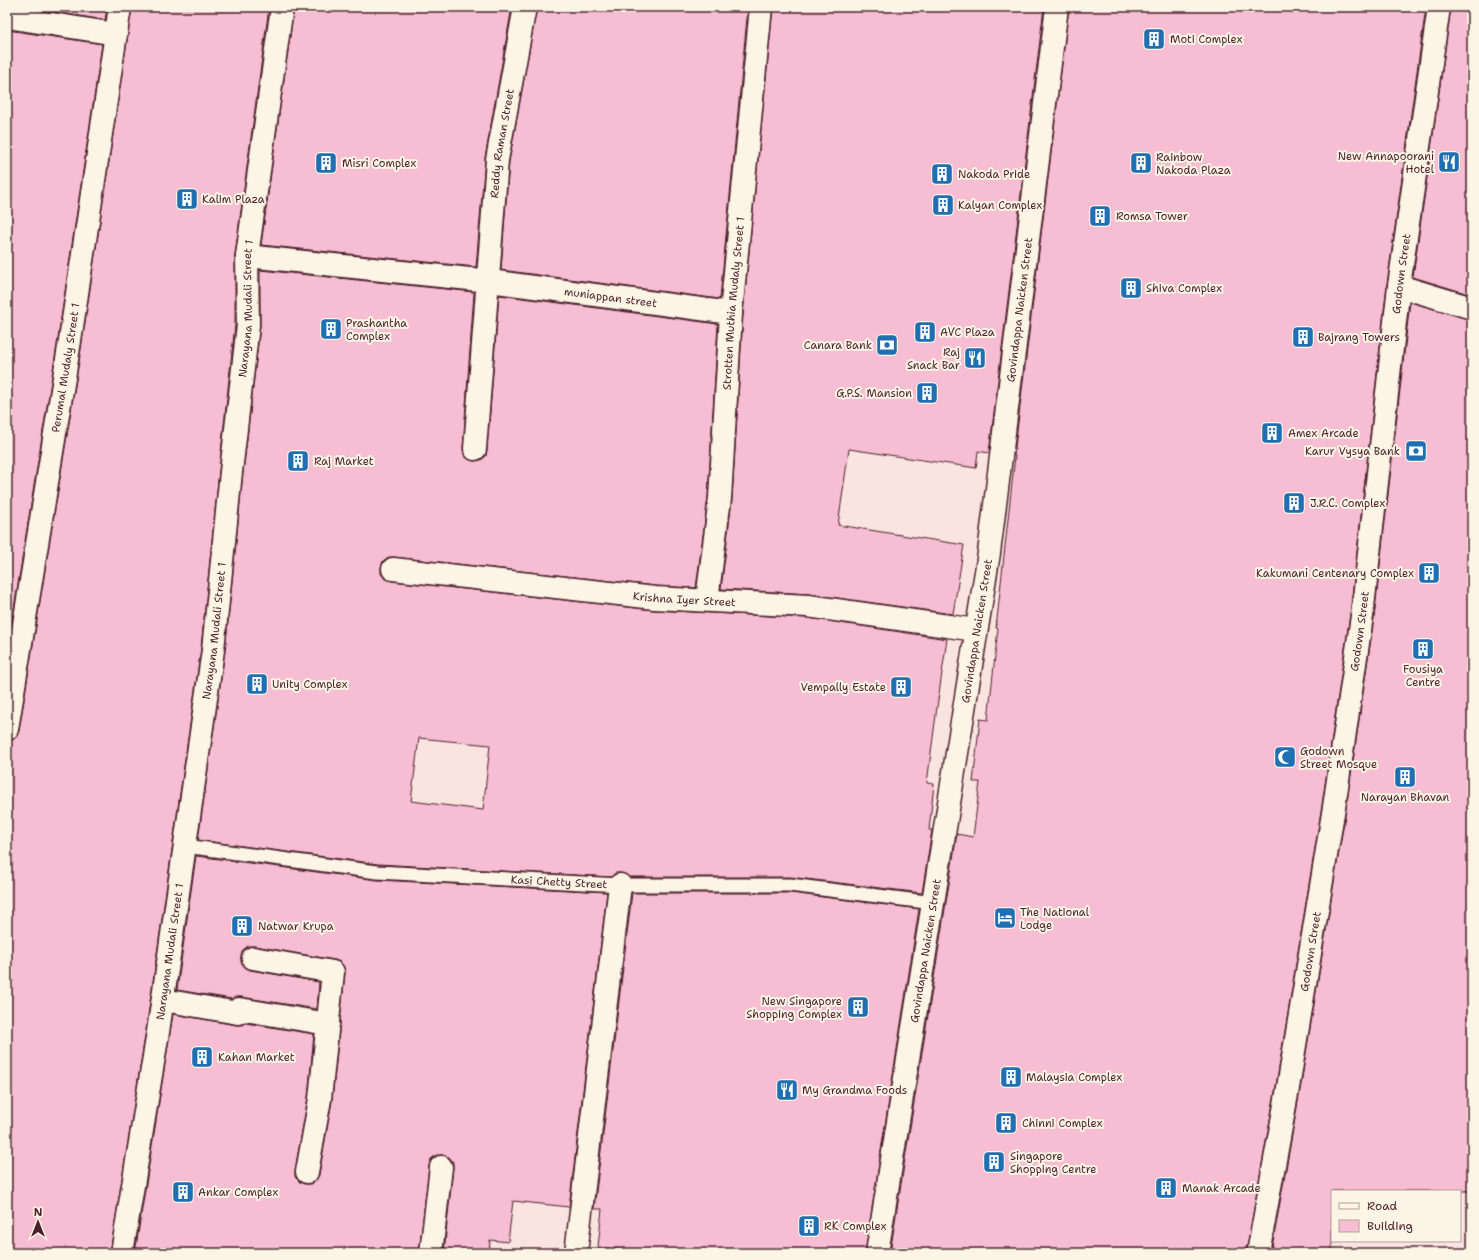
<svg xmlns="http://www.w3.org/2000/svg" width="1479" height="1260" font-family="'Shantell Sans',sans-serif">
<style>
.building{fill:#f7bed3;stroke:#4a1f2b;fill-rule:evenodd}
.lines{fill:none;stroke-linecap:round;stroke-linejoin:round}
.lane-casing{stroke:#4a1f2b;stroke-width:16}
.street-casing{stroke:#4a1f2b;stroke-width:25}
.lane{stroke:#fcf5e5;stroke-width:13}
.street{stroke:#fcf5e5;stroke-width:22}
.labels{text-anchor:middle;stroke-width:4;stroke-linejoin:round;paint-order:stroke}
.poi-label{font-size:11px;fill:#4a1f2b;stroke:#fcf5e5;text-anchor:start}
.street-label{font-size:11px;fill:#4a1f2b;stroke:#fcf5e5}
</style>
<rect width="100%" height="100%" fill="#fae4e0"/>
<filter id="ink" filterUnits="userSpaceOnUse"><feTurbulence type="fractalNoise" baseFrequency=".025" numOctaves="2"/><feDisplacementMap in="SourceGraphic" scale="8" xChannelSelector="R" yChannelSelector="G"/><feConvolveMatrix kernelMatrix="1 2 1 2 8 2 1 2 1" color-interpolation-filters="sRGB"/></filter>
<g filter="url(#ink)">
<!-- building -->
<path class="building" d="M24,7H107L105,20Z
M132,7H269L235,254V324L219,471L201,648L146,1030L110,1253H7V741L12,740L16,737L19,731L81,349Z
M294,7H512L485,158L476,267L261,245Z
M537,7H748L720,299L501,270L509,162Z
M773,7H1044L989,453L978,451L976,468L849,449L838,525L964,545L953,614L810,594L721,589L732,500L743,314Z
M1069,7H1426L1387,284L1350,614L1322,805L1275,1092L1246,1253H890L957,834L973,837L980,782H973L980,719L988,720L998,628H996L1015,456H1014Z
M1451,7H1472V295L1413,277Z
M7,30L102,44L57,345L7,651Z
M260,270L474,292L463,448L464,455L468,459L474,461L481,460L486,456L487,450L499,295L718,324L708,497L696,588L656,586L394,557H388L383,561L381,567V574L385,579L392,581L654,610L807,618L947,639L937,707L927,783L934,784L929,830H932L922,893L790,877H629L621,873H615L611,877L378,864L198,840L225,651L243,473L260,326ZM419,738L490,745L483,810L411,801Z
M1410,302L1472,320V1191H1332V1253H1271L1299,1096L1346,809L1374,618Z
M196,856L377,880L607,892L569,1207L513,1201L508,1242L490,1240L489,1253H444L453,1168V1162L449,1157L442,1155H436L431,1159L429,1166L419,1253H135L173,1014L236,1025H242L245,1023L314,1034L308,1097L295,1170V1177L299,1181L304,1184H312L316,1180L319,1175L332,1101L345,973L344,967L340,962L335,960L255,946H248L243,950L241,955V962L245,967L250,970L319,982L317,1009L241,997H235L232,999L177,990Z
M632,893H790L919,909L865,1253H650L598,1247L602,1209H594Z"/>
<g class="lines">
<!-- lane casing -->
<g class="lane-casing">
<g id="lane">
<path id="s1" d="M185,846L377,872L620,885H790L934,903"/>
</g>
</g>
<!-- street casing -->
<g class="street-casing">
<g id="street">
<path d="M7,17L116,34"/>
<path id="s2" d="M247,256L489,281L731,313"/>
<path d="M1399,286L1472,308"/>
<path id="s3" d="M475,449L497,160L525,7"/>
<path id="s4" d="M393,569L655,598L808,606L976,630"/>
<path id="s5" d="M707,600L720,498L731,313L761,7"/>
<path id="s6" d="M7,729L69,347L120,7"/>
<path d="M253,958L333,972L320,1099L307,1172"/>
<path d="M163,1000L238,1013L239,1009L328,1024"/>
<path id="s7" d="M122,1253L158,1032L213,650L231,472L248,325L247,256L282,7"/>
<path d="M431,1253L441,1167"/>
<path d="M576,1253L620,885"/>
<path id="s8" d="M877,1253L989,553L1057,7"/>
<path id="s9" d="M1258,1253L1287,1094L1334,807L1362,616L1399,286L1439,7"/>
</g>
</g>
<!-- lane -->
<use href="#lane" class="lane"/>
<!-- street -->
<use href="#street" class="street"/>
</g>
</g>
<!-- icons -->
<defs>
<g id="building-square" transform="scale(1.15)"><rect x="-9" y="-9" width="18" height="18" rx="4" fill="#1f6fb2" stroke="#fcf5e5"/><path d="M-4-6H4V6H1V3H-1V6H-4ZM-2.5-4.3h1.7v1.8h-1.7ZM.8-4.3h1.7v1.8H.8ZM-2.5-1h1.7V.8h-1.7ZM.8-1h1.7V.8H.8Z" fill="#fff"/></g>
<g id="restaurant-square" transform="scale(1.15)"><rect x="-9" y="-9" width="18" height="18" rx="4" fill="#1f6fb2" stroke="#fcf5e5"/><path d="M-5-6h1v4h1v-4h1v4h1v-4h1v5L-1.5 .5V6h-2V.5L-5-1ZM5-6V6H3V1.5H1.5Q1.5-4 5-6Z" fill="#fff"/></g>
<g id="bank-square" transform="scale(1.15)"><rect x="-9" y="-9" width="18" height="18" rx="4" fill="#1f6fb2" stroke="#fcf5e5"/><path d="M-6-4H6V4H-6ZM0-2.3a2.3 2.3 0 1 0 0 4.6a2.3 2.3 0 1 0 0-4.6Z" fill="#fff"/></g>
<g id="mosque-square" transform="scale(1.15)"><rect x="-9" y="-9" width="18" height="18" rx="4" fill="#1f6fb2" stroke="#fcf5e5"/><path d="M3.5-4.9A6 6 0 1 0 3.5 4.9A5 5 0 1 1 3.5-4.9Z" fill="#fff"/></g>
<g id="hotel-square" transform="scale(1.15)"><rect x="-9" y="-9" width="18" height="18" rx="4" fill="#1f6fb2" stroke="#fcf5e5"/><path d="M-6-4.5h1.5V1H6V5H4.5V3h-9V5H-6ZM-4 0a1.8 1.8 0 1 1 3.6 0ZM.5 0V-2.5h3Q6-2.5 6 0Z" fill="#fff"/></g>
</defs>
<g fill-rule="evenodd">
<use href="#building-square" x="1154" y="39"/>
<use href="#restaurant-square" x="1449" y="162"/>
<use href="#building-square" x="326" y="163"/>
<use href="#building-square" x="1141" y="163"/>
<use href="#building-square" x="942" y="174"/>
<use href="#building-square" x="187" y="199"/>
<use href="#building-square" x="943" y="205"/>
<use href="#building-square" x="1100" y="216"/>
<use href="#building-square" x="1131" y="288"/>
<use href="#building-square" x="331" y="329"/>
<use href="#building-square" x="925" y="332"/>
<use href="#building-square" x="1303" y="337"/>
<use href="#bank-square" x="887" y="345"/>
<use href="#restaurant-square" x="975" y="358"/>
<use href="#building-square" x="927" y="393"/>
<use href="#building-square" x="1272" y="433"/>
<use href="#bank-square" x="1416" y="451"/>
<use href="#building-square" x="298" y="461"/>
<use href="#building-square" x="1294" y="503"/>
<use href="#building-square" x="1429" y="573"/>
<use href="#building-square" x="1423" y="649"/>
<use href="#building-square" x="257" y="684"/>
<use href="#building-square" x="901" y="687"/>
<use href="#mosque-square" x="1285" y="757"/>
<use href="#building-square" x="1405" y="777"/>
<use href="#hotel-square" x="1005" y="918"/>
<use href="#building-square" x="242" y="926"/>
<use href="#building-square" x="858" y="1007"/>
<use href="#building-square" x="202" y="1057"/>
<use href="#building-square" x="1011" y="1077"/>
<use href="#restaurant-square" x="787" y="1090"/>
<use href="#building-square" x="1006" y="1123"/>
<use href="#building-square" x="994" y="1162"/>
<use href="#building-square" x="1166" y="1188"/>
<use href="#building-square" x="183" y="1192"/>
<use href="#building-square" x="809" y="1226"/>
</g>
<g class="labels">
<!-- poi labels -->
<g class="poi-label">
<text x="1170" y="43">Moti Complex</text>
<text x="1434" y="160" text-anchor="end">New Annapoorani<tspan x="1434" dy="13">Hotel</tspan></text>
<text x="1156" y="161">Rainbow<tspan x="1156" dy="13">Nakoda Plaza</tspan></text>
<text x="342" y="167">Misri Complex</text>
<text x="958" y="178">Nakoda Pride</text>
<text x="202" y="203">Kalim Plaza</text>
<text x="958" y="209">Kalyan Complex</text>
<text x="1116" y="220">Romsa Tower</text>
<text x="1146" y="292">Shiva Complex</text>
<text x="346" y="327">Prashantha<tspan x="346" dy="13">Complex</tspan></text>
<text x="940" y="336">AVC Plaza</text>
<text x="1318" y="341">Bajrang Towers</text>
<text x="872" y="349" text-anchor="end">Canara Bank</text>
<text x="960" y="356" text-anchor="end">Raj<tspan x="960" dy="13">Snack Bar</tspan></text>
<text x="912" y="397" text-anchor="end">G.P.S. Mansion</text>
<text x="1288" y="437">Amex Arcade</text>
<text x="1400" y="455" text-anchor="end">Karur Vysya Bank</text>
<text x="314" y="465">Raj Market</text>
<text x="1310" y="507">J.R.C. Complex</text>
<text x="1414" y="577" text-anchor="end">Kakumani Centenary Complex</text>
<text x="1423" y="673" text-anchor="middle">Fousiya<tspan x="1423" dy="13">Centre</tspan></text>
<text x="272" y="688">Unity Complex</text>
<text x="886" y="691" text-anchor="end">Vempally Estate</text>
<text x="1300" y="755">Godown<tspan x="1300" dy="13">Street Mosque</tspan></text>
<text x="1405" y="801" text-anchor="middle">Narayan Bhavan</text>
<text x="1020" y="916">The National<tspan x="1020" dy="13">Lodge</tspan></text>
<text x="258" y="930">Natwar Krupa</text>
<text x="842" y="1005" text-anchor="end">New Singapore<tspan x="842" dy="13">Shopping Complex</tspan></text>
<text x="218" y="1061">Kahan Market</text>
<text x="1026" y="1081">Malaysia Complex</text>
<text x="802" y="1094">My Grandma Foods</text>
<text x="1022" y="1127">Chinni Complex</text>
<text x="1010" y="1160">Singapore<tspan x="1010" dy="13">Shopping Centre</tspan></text>
<text x="1182" y="1192">Manak Arcade</text>
<text x="198" y="1196">Ankar Complex</text>
<text x="824" y="1230">RK Complex</text>
</g>
<!-- street labels -->
<g class="street-label">
<text dy="4" stroke="none"><textPath href="#s3" startOffset="307">Reddy Raman Street</textPath></text>
<text dy="4" stroke="none"><textPath href="#s9" startOffset="990">Godown Street</textPath></text>
<text dy="4" stroke="none"><textPath href="#s2" startOffset="366">muniappan street</textPath></text>
<text dy="4" stroke="none"><textPath href="#s5" startOffset="298">Strotten Muthia Mudaly Street 1</textPath></text>
<text dy="4" stroke="none"><textPath href="#s7" startOffset="953">Narayana Mudali Street 1</textPath></text>
<text dy="4" stroke="none"><textPath href="#s8" startOffset="954">Govindappa Naicken Street</textPath></text>
<text dy="4" stroke="none"><textPath href="#s6" startOffset="366">Perumal Mudaly Street 1</textPath></text>
<text dy="4" stroke="none"><textPath href="#s4" startOffset="293">Krishna Iyer Street</textPath></text>
<text dy="4" stroke="none"><textPath href="#s7" startOffset="629">Narayana Mudali Street 1</textPath></text>
<text dy="4" stroke="none"><textPath href="#s8" startOffset="630">Govindappa Naicken Street</textPath></text>
<text dy="4" stroke="none"><textPath href="#s9" startOffset="630">Godown Street</textPath></text>
<text dy="4" stroke="none"><textPath href="#s1" startOffset="376">Kasi Chetty Street</textPath></text>
<text dy="4" stroke="none"><textPath href="#s8" startOffset="306">Govindappa Naicken Street</textPath></text>
<text dy="4" stroke="none"><textPath href="#s7" startOffset="305">Narayana Mudali Street 1</textPath></text>
<text dy="4" stroke="none"><textPath href="#s9" startOffset="306">Godown Street</textPath></text>
</g>
</g>
<!-- margin -->
<rect width="1479" height="1260" fill="none" stroke="#fcf5e5" stroke-width="24"/>
<rect x="12" y="12" width="1455" height="1236" fill="none" stroke="#4a1f2b" stroke-width="1.5" filter="url(#ink)"/>
<!-- legend -->
<rect x="1331" y="1190" width="130" height="52" fill="#fcf5e5" stroke="#b59f9b"/>
<rect x="1339" y="1203" width="20" height="6" fill="#fcf5e5" stroke="#b59f9b"/>
<text x="1367" y="1210" font-size="12" fill="#4a1f2b">Road</text>
<rect x="1339" y="1220" width="20" height="12" fill="#f7bed3" stroke="#b59f9b"/>
<text x="1367" y="1230" font-size="12" fill="#4a1f2b">Building</text>
<!-- north arrow -->
<g transform="translate(38 1222)" stroke="#fcf5e5" stroke-width="3" paint-order="stroke">
<path d="M0-3L7 15L0 10L-7 15Z" fill="#4a1f2b"/>
<text y="-6" font-size="11" font-weight="bold" text-anchor="middle" fill="#4a1f2b">N</text>
</g>
</svg>
